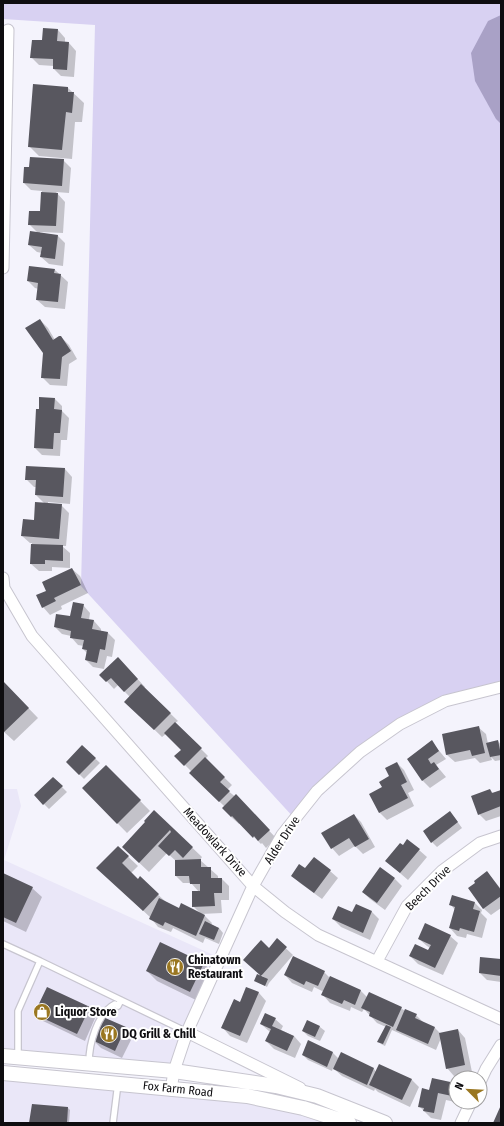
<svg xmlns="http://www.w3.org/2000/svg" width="504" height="1126" font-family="'Fira Sans Condensed',sans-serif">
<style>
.built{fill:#eae7f8}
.green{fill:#d8d1f2}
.water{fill:#a9a1c6}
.shadow{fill:#0003}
.building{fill:#58575f}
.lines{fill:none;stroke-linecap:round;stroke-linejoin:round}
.service-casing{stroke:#c7c5cf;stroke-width:8}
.minor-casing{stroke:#c7c5cf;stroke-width:13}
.tertiary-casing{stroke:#c7c5cf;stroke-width:16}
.service{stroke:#fff;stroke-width:5.5}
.minor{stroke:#fff;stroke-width:11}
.tertiary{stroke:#fff;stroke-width:14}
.labels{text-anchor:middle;stroke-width:4;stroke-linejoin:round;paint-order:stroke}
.street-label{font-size:12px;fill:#0e0d10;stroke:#fff}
.poi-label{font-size:12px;font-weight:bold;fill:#0e0d10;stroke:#fff;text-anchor:start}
</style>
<rect width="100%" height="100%" fill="#f4f3fc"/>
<!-- built -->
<path class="built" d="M3,789H17L21,806L4,860L220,958L174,1071L3,1056Z
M3,1074L212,1093L349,1123H3Z"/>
<!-- green -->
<path class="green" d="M3,3H501V689L445,701L360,752L295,819L81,586L95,25L3,19Z"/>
<!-- water -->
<path class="water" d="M501,15V124L496,119L475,81L471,53L488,21Z"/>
<!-- shadow -->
<path class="shadow" d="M58,30L65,38V43H69L76,51L74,77L61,76L54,69V66L39,65L31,57L43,41Z
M68,88L84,103L82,122H75L72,159L39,156L29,146Z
M63,160L71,168L69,193L56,192L65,202L63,233L40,232V233L58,236L65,243L63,266L49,264L41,257L42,253L37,252L29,245L38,233L29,224L40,213L42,191L31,190L24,183Z
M55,270L68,282L65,309L45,307L37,300L39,289L35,288L28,281Z
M40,320L48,328L55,340L61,337L69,345L77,359L69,364L67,386L50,385L42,377L44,353Z
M55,399L62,406V411L69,418L67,440H61L60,456L42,455L35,448L40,410Z
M65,469L72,477L70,504L48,502V504L61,505L69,513L66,546H62L70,553V568L52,567V571H39L31,564L32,543H30L22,536L35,521L45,504L36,495V487H34L26,479Z
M72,569L80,576L88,593L61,606L62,609L50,615L43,607Z
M83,605L90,613L89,620L94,621L101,629V631L108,633L115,640L112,657L107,656L104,669L93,667L86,660L87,653L83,649L84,646L78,645L71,637V636L62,634L55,627L71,618Z
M118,658L145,687L144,688L178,721L175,723L208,756L205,759L232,785L227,790L243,803L276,838L266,848L262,843L261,844L240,823L239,824L231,817L224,806L190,773L192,772L176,756L182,750L166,734L162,737L126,702L130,697L118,685L114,689L101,675Z
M3,682L38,718L14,741L4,732L3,733Z
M478,727L486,734L488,744L498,741L501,745V760L495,761L491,757L492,760L480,763L475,758L455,762L447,755L443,735Z
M431,741L446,759L436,765L446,777L430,788L423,781L408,759Z
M82,746L100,763L84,779L67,762Z
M397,763L404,770L414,790L408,793L414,806L387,820L379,812L383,788L391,777Z
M106,766L150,811L127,833L83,788Z
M53,778L67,792L49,809L35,795Z
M490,790L494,794L501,791V816L486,821L479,814Z
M154,811L202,857L200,860L218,876V879H222L229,886V900H221L222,913L201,914L205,916L212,923L211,925L219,928L223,933L219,944L205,938L203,943L173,928L171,932L158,927L151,918L108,878L118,847L138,866L131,873L138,880L140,878L166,902L179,909L200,913L193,906L199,892L191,883H183L176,876V861L167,853L149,872L133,857L147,822Z
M354,815L361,822L375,847L363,854L355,846L339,856L332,848Z
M454,817L462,828L437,847L432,842Z
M419,850L427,857L408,880L386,861Z
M306,870L330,871L338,878L322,899L300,883L292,876Z
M487,872L501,889V908L491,915L483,908L477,883Z
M3,874L32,888L42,897L26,932L3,921Z
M395,879L402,886L385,910L370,899L363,892Z
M475,903L482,910L481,913L487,919L482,938L467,934L466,938L457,936L450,928L455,910L451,905Z
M372,912L379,919L370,940L341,927L333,919L353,913Z
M450,936L458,943L443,975L418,964L410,956L429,951L430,948L427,946L419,939Z
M277,940L293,955L269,983L267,987L255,980L265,978L252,967Z
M501,960V982L487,980L480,973Z
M204,964L214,973L200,1002L157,981L147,971Z
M324,972L330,978L361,991L367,997L401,1008L405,1011L416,1015L424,1023L435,1028L441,1034L458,1030L465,1038L472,1072L454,1076L447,1068L441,1038L436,1050L392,1030L385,1046L381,1044L379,1042L386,1027L377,1023L364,1009L362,1012L351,1007L350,1011L330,1003L323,995L324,992L314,987L312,992L292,983L285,975Z
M247,988L259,993L266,1001L247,1043L230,1036L223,1028L240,1003Z
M89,1008L96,1016L85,1041L43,1021L35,1014Z
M275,1019L283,1026L281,1030L294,1036L301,1044L295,1058L274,1049L266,1041L270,1032L261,1024Z
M308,1021L320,1027L325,1031L320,1041L308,1036L303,1031Z
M125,1028L133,1036L122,1058L101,1048L93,1040Z
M309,1042L333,1053L339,1059L341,1054L374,1069L376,1072L412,1080L419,1087L410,1107L378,1092L375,1089L374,1091L342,1076L333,1068L332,1071L308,1060L303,1055Z
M433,1079L455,1084L456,1085V1102H460V1103L446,1100L441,1120L431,1118L419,1106L430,1091Z
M68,1108L70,1110L69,1123H30Z"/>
<!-- building -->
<path class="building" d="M43,28L58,29L57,41L69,42L67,70L53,69V59L30,58L32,40H42Z
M33,84L68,87V92H74L72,113L66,112L62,150L28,147Z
M30,157L64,159L62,186L23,183L24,167H29Z
M41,192L58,193L56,226L28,225L29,211H40Z
M30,231L58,235L55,259L40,257L42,247L28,245Z
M29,266L55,269L54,273L61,274L58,302L36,300L38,283L27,281Z
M40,319L53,340L59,336H61L71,351L62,357L60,379L41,378L43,353L25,328Z
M39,397L55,398L54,409L62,410L60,433H54L53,449L34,448L36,409H39Z
M26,466L65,468L63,497L35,495L36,480H25Z
M35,502L62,504L59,539L21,536L23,519L34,520Z
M31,544L63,545V561L45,560V564H30Z
M72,568L81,585L54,598L56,601L42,608L36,595L46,591L42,582Z
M73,602L84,604L81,618L94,620L92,629L108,632L105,650L100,649L97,663L85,660L87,650L82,649L84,640L70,638L71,631L54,627L56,614L70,616Z
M118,657L138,679L124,692L111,678L106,682L99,675Z
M3,681L29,708L3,733Z
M141,684L171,713L154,730L124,702Z
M175,722L202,748L184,766L174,756L181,750L164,733Z
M479,726L485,753L472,756L470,750L446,755L442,734Z
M432,740L439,751L428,759L431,764L434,762L439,769L422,781L407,759Z
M498,740L501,755L490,757L486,743Z
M82,745L96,758L79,775L66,762Z
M205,757L225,777L220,782L230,791L219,802L189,773Z
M397,762L407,782L401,785L408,798L379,813L369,794L382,787L379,782L389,776L385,768Z
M106,765L141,800L117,824L82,788Z
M53,777L63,786L43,805L34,795Z
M490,789L492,793L501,790V806L478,815L471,796Z
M236,794L270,830L258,841L254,836L253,838L232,816L231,817L222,808Z
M154,810L193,847L183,858L175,850L169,856L158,846L171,832L170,830L139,863L122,847L145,822L144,821Z
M450,811L458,822L431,843L423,831Z
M354,814L369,839L355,847L349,838L331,849L321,833Z
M407,839L420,849L400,873L385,861L400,843L403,845Z
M118,846L129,856L122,863L138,879L140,876L159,894L143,911L96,868Z
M314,857L331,870L314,893L291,876L299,864L305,868Z
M201,859V867H211V878H222V893H214L215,906L192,907V891H200V884H190L189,876H175V860Z
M380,867L395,878L377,903L362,892Z
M487,871L501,890V896L483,909L468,888L475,883L474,881Z
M3,873L33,887L16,923L3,917Z
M452,895L475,902L473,909L480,911L474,932L460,928L459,931L449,928L455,907L449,905Z
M159,898L179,908L181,903L205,915L196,936L165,922L163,926L149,919Z
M356,904L372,911L363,933L332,919L338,906L352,912Z
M205,921L219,928L214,940L199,934Z
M425,923L451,935L435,968L409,956L415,944L428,950L431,945L418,939Z
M277,938L287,947L261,976L243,960L261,940L269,948Z
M160,942L204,963L190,992L146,971Z
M293,956L325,971L318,986L306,981L304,985L284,975Z
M480,957L501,959V976L479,973Z
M257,974L268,979L265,986L254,981Z
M330,976L361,990L355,1005L344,1000L342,1004L321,995Z
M47,987L90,1007L77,1034L34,1014Z
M246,987L259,992L240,1036L221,1028L234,999L240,1002Z
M369,992L402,1007L393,1027L369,1016L370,1012L361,1008Z
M405,1009L417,1014L415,1018L435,1027L428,1044L396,1030Z
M265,1013L276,1018L272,1026L294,1036L287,1051L265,1041L271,1029L260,1024Z
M103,1017L126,1027L115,1051L92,1040Z
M307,1020L320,1026L315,1037L302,1031Z
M386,1025L391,1027L383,1044L377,1042Z
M458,1029L465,1065L446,1069L439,1033Z
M308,1040L333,1052L327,1067L302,1055Z
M341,1052L374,1068L367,1085L333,1069Z
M379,1064L412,1079L402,1100L369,1085Z
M432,1078L455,1083L452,1096L438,1093L434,1113L423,1111L424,1108L418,1107L422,1088L429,1090Z
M32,1104L68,1107L67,1123H29Z
M501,1105V1123H493Z"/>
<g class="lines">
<!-- service casing -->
<g class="service-casing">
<path id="service" d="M3,944L40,961
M18,1057V1011L40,961L187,1032
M89,1063C89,1044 97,1013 115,1004L118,1006L121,1000
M113,1123L118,1083"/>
</g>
<!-- minor casing -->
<g class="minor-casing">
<path id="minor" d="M3,268L8,30
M3,578L4,588L32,636L253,886L285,912L318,935L501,1019
M377,961L407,906L442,871L480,843L501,836
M187,1032L300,1088
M480,1082L486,1069L501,1045
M171,1090L174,1071L187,1032L253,886L282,835L317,791L360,752L400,724L445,701L501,687
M461,1123L471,1102"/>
</g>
<!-- tertiary casing -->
<g class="tertiary-casing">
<path id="tertiary" d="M3,1056L174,1071L276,1086L317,1096L385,1123
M3,1073L247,1096L303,1108L349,1123"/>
</g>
<!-- service -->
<use href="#service" class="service"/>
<!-- minor -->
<use href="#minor" class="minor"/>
<!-- tertiary -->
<use href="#tertiary" class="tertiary"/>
</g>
<!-- icons -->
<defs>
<g id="restaurant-disc" transform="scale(0.9)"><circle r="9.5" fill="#9a7721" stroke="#fff"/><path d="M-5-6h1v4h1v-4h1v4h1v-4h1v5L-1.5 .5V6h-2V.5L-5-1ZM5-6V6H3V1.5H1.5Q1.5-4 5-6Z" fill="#fff"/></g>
<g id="shop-disc" transform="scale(0.9)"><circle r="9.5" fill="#9a7721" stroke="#fff"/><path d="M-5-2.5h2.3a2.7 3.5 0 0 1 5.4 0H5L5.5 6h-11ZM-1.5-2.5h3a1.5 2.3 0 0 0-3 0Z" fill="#fff"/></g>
</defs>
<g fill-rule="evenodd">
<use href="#restaurant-disc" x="175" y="967"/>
<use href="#shop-disc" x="42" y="1012"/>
<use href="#restaurant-disc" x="109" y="1034"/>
</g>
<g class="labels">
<!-- street labels -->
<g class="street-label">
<text transform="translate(282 840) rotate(-57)" y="4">Alder Drive</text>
<text transform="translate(215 842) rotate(48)" y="4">Meadowlark Drive</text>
<text transform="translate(428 888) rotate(-45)" y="4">Beech Drive</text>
<text transform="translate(178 1089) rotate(6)" y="4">Fox Farm Road</text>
</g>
<!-- poi labels -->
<g class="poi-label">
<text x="188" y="964">Chinatown<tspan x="188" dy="14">Restaurant</tspan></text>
<text x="55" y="1016">Liquor Store</text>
<text x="122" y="1038">DQ Grill &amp; Chill</text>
</g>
</g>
<!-- border -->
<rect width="504" height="1126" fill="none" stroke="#0e0d10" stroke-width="8"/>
<!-- north arrow -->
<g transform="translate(468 1090) rotate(294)"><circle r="19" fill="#ffffff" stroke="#9f9e9f"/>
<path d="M0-3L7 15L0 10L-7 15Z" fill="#9a7721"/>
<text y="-6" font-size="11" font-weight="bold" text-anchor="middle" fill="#0e0d10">N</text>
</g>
</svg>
